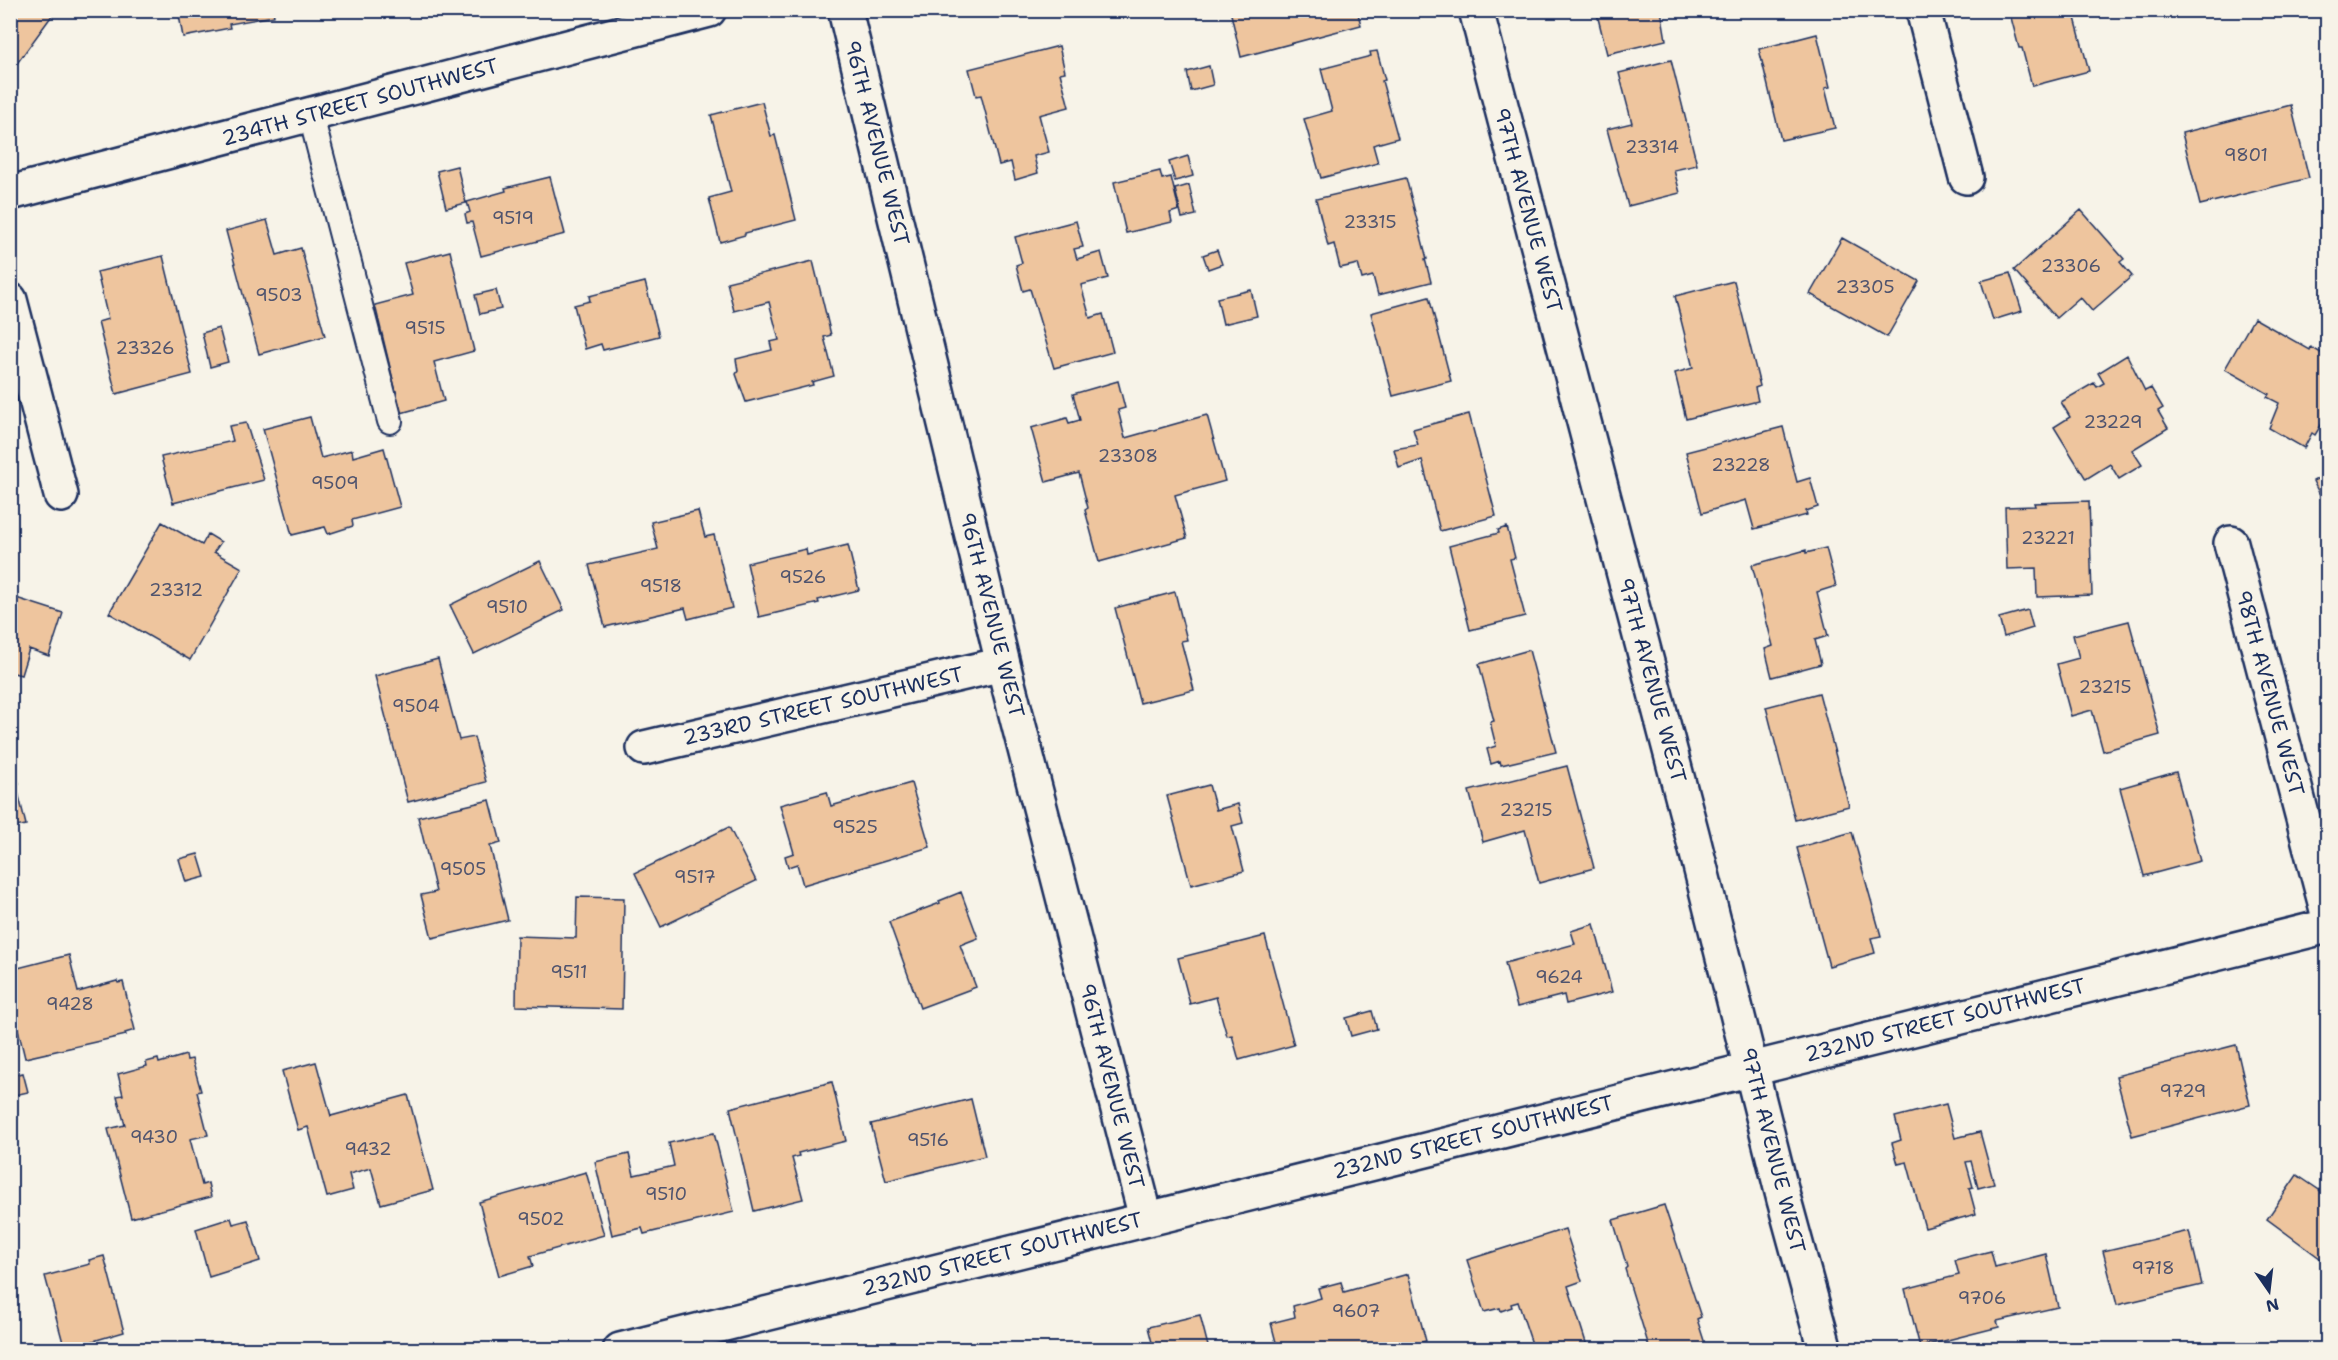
<svg xmlns="http://www.w3.org/2000/svg" width="2338" height="1360" font-family="'Shantell Sans',sans-serif">
<style>
.building{fill:#eec59e;stroke:#1b2f5e;stroke-width:1.5}
.lines{fill:none;stroke-linecap:round;stroke-linejoin:round}
.service-casing{stroke:#1b2f5e;stroke-width:28}
.minor-casing{stroke:#1b2f5e;stroke-width:38}
.tertiary-casing{stroke:#1b2f5e;stroke-width:38}
.service{stroke:#f7f3e8;stroke-width:24}
.minor{stroke:#f7f3e8;stroke-width:33}
.tertiary{stroke:#f7f3e8;stroke-width:33}
.labels{text-anchor:middle;stroke-width:4.5;stroke-linejoin:round;paint-order:stroke}
.number-label{font-size:18px;fill:#50546e}
.street-label{font-size:21px;fill:#1b2f5e;stroke:#f7f3e8}
</style>
<rect width="100%" height="100%" fill="#f7f3e8"/>
<filter id="ink" filterUnits="userSpaceOnUse"><feTurbulence type="fractalNoise" baseFrequency=".0167" numOctaves="2"/><feDisplacementMap in="SourceGraphic" scale="12" xChannelSelector="R" yChannelSelector="G"/><feConvolveMatrix kernelMatrix="1 2 1 2 8 2 1 2 1" color-interpolation-filters="sRGB"/></filter>
<g filter="url(#ink)">
<!-- building -->
<path class="building" d="M10,10H56L10,73Z
M178,10H273L274,16L229,24L230,28L183,37Z
M1230,10H1357L1361,25L1241,57Z
M1596,10H1661L1666,40L1607,54Z
M2009,10H2073L2089,71L2032,86L2022,48H2019Z
M1817,34L1830,87L1825,88L1835,128L1781,140L1759,49Z
M1059,46L1065,72L1060,73L1069,107L1039,115L1049,152L1034,156L1038,173L1015,180L1011,162L999,165L981,95L976,96L969,69Z
M1377,51L1385,80L1382,81L1398,138L1373,145L1378,163L1321,178L1304,119L1332,111L1321,69L1371,56L1370,52Z
M1671,60L1697,165L1674,170L1680,193L1628,206L1607,129L1632,123L1619,73Z
M1209,66L1213,85L1191,91L1187,72Z
M762,102L771,136L775,135L796,220L745,233V235L720,242L709,198L731,192L711,115Z
M2291,105L2309,178L2200,205L2182,133Z
M1188,156L1193,176L1175,181L1169,162Z
M457,166L466,203L446,208L437,171Z
M1160,171L1162,179L1171,177L1179,210L1170,213L1172,222L1126,233L1114,182Z
M550,177L565,234L481,256L472,222L467,223L465,214L470,212L467,202L506,191L505,188Z
M1406,178L1427,259H1425L1431,282L1378,295L1373,276L1362,279L1358,264L1340,268L1334,244L1328,246L1316,199Z
M1189,185L1196,215L1182,218L1175,189Z
M2081,210L2124,259L2120,262L2132,276L2092,311L2080,297L2056,318L2014,270Z
M267,220L277,255L301,248L325,336L259,354L226,231Z
M1076,221L1083,247L1074,249L1077,259L1101,252L1108,278L1081,285L1090,318L1103,314L1113,352L1054,368L1030,289L1023,291L1016,265L1022,263L1015,237Z
M1842,238L1919,281L1887,337L1810,294Z
M1217,250L1222,264L1208,269L1203,255Z
M450,251L474,351L434,362L444,401L401,413L375,305L413,295L404,263Z
M163,256L192,374L116,394L98,322L108,319L97,272Z
M813,261L831,335L824,337L834,376L812,382L813,385L746,402L736,374L738,371L736,359L772,350L770,342L779,340L769,302L734,311L727,282Z
M2010,273L2022,311L1993,320L1981,281Z
M1734,281L1760,386L1755,388L1758,401L1686,419L1675,373L1693,368L1675,296Z
M645,282L659,336L603,350L601,344L585,349L574,305L590,301L589,296Z
M496,290L501,309L480,314L475,295Z
M1251,290L1257,316L1223,324L1217,298Z
M1429,297L1451,381L1393,396L1371,313Z
M2254,318L2310,350L2311,347L2328,357V414L2315,435L2312,433L2304,448L2269,428L2279,403L2267,397L2269,394L2225,369Z
M219,328L228,362L210,367L202,333Z
M2127,355L2145,391L2151,388L2163,408L2158,411L2168,428L2132,450L2142,465L2119,479L2110,464L2086,479L2054,427L2070,417L2061,402L2094,383L2097,387L2104,383L2098,373Z
M1118,381L1125,408L1118,410L1125,438L1207,415L1225,481L1175,495L1187,538L1099,562L1085,510L1088,508L1079,473L1046,482L1031,428L1067,418L1069,423L1080,420L1073,394Z
M1469,414L1496,516L1440,531L1422,460L1399,468L1394,449L1418,445L1413,429Z
M310,417L321,458L352,450L353,457L384,448L400,507L352,520L353,526L328,534L325,527L292,535L263,429Z
M246,423L264,480L173,503L161,457L233,441L229,426Z
M1783,427L1797,482L1810,478L1818,507L1806,511L1807,515L1754,529L1746,500L1702,513L1686,452Z
M2328,473V511L2313,481Z
M2089,501L2092,595L2037,597L2036,568L2007,569L2005,507L2035,506L2034,503Z
M698,511L705,537L714,535L732,608L688,619L685,608L605,627L589,565L658,549L651,522Z
M162,522L202,545L208,534L221,542L214,552L242,568L190,660L109,613Z
M1507,527L1515,558L1510,559L1525,616L1470,630L1449,546L1499,533L1498,530Z
M848,545L859,590L818,600L819,603L759,617L747,563L806,549L807,555Z
M1826,548L1836,586L1817,592L1828,636L1815,640L1821,664L1772,677L1765,649L1773,646L1752,565L1806,550V553Z
M540,561L564,610L474,654L450,605Z
M1175,592L1187,640L1181,641L1194,690L1140,703L1115,608Z
M10,596L63,613L49,656L29,649L21,675L10,672Z
M2028,610L2033,628L2004,637L1999,618Z
M2129,621L2160,735L2103,751L2092,710L2071,716L2057,664L2079,658L2073,635Z
M1529,650L1556,752L1501,765L1500,761L1491,764L1487,749L1496,746L1490,722L1494,721L1479,664Z
M438,659L459,740L474,737L486,782L408,802L375,676Z
M1819,693L1849,806L1795,820L1766,707Z
M10,748L19,784H16L26,825L10,828Z
M1567,766L1594,868L1539,883L1525,830L1483,842L1469,791Z
M2176,772L2200,861L2144,876L2120,788Z
M911,783L930,847L803,885L797,864L788,867L785,856L794,853L780,805L827,792L831,806Z
M1209,785L1216,810L1238,804L1243,823L1232,826L1244,871L1191,885L1167,796Z
M490,800L501,843L490,846L508,920L432,938L421,895L436,892L418,817Z
M729,827L756,881L661,927L635,873Z
M1852,832L1881,936L1871,938L1875,953L1829,966L1797,848Z
M198,854L205,877L186,882L179,859Z
M961,892L978,938L960,945L976,987L920,1008L889,922L940,903L939,901Z
M577,897L624,898L622,1009L516,1006L517,936L576,938Z
M1594,924L1612,992L1566,1004L1564,995L1517,1007L1505,963L1575,944L1571,931Z
M1265,936L1294,1045L1239,1060L1232,1035L1227,1036L1216,997L1190,1004L1178,958Z
M69,955L78,992L117,981L118,983L123,982L135,1030L125,1033L126,1035L25,1058L17,1025L13,1026L10,1017V970Z
M1372,1011L1377,1029L1351,1036L1346,1018Z
M2236,1045L2250,1105L2132,1136L2116,1076Z
M186,1055L187,1060L192,1059L201,1091L197,1092L208,1135L190,1139L202,1185L208,1183L211,1197L131,1218L108,1129L125,1125L117,1096L123,1095L118,1074L147,1066L146,1062L158,1059L159,1063Z
M316,1062L331,1116L408,1095L433,1190L381,1204L371,1168L349,1174L353,1190L327,1197L308,1127L298,1130L282,1071Z
M23,1073L28,1092L10,1096V1076Z
M832,1082L846,1141L798,1153L799,1156L792,1158L803,1199L754,1211L730,1108Z
M971,1099L985,1156L886,1181L871,1124Z
M1946,1104L1955,1138L1980,1132L1994,1184L1978,1188L1971,1161L1966,1162L1973,1187L1969,1188L1976,1214L1925,1228L1907,1162L1898,1164L1892,1143L1901,1140L1895,1117Z
M714,1133L734,1212L644,1234L642,1228L612,1235L595,1162L629,1154L634,1175L674,1166L669,1143Z
M586,1172L604,1235L530,1256L533,1266L499,1276L479,1202Z
M2297,1175L2328,1196V1264L2267,1219Z
M1664,1205L1701,1317L1697,1319L1707,1350H1650L1625,1269L1627,1267L1613,1220Z
M231,1218L233,1224L248,1220L260,1261L209,1277L196,1229Z
M1565,1229L1582,1281L1568,1286L1588,1349L1593,1350H1534L1518,1302L1511,1304L1512,1307L1501,1311L1500,1308L1484,1312L1467,1260Z
M2189,1231L2202,1285L2117,1305L2103,1251Z
M1991,1251L1995,1267L2046,1254L2058,1307L1997,1321L1999,1327L1920,1347L1905,1289L1959,1275L1955,1260Z
M104,1256L124,1332L93,1341L96,1350H65L45,1276L90,1264L89,1260Z
M1408,1274L1426,1341L1422,1342L1424,1350H1278L1271,1323L1295,1317L1293,1306L1321,1298L1318,1288L1341,1282L1344,1292Z
M1200,1315L1209,1350H1154L1148,1327Z"/>
<g class="lines">
<!-- service casing -->
<g class="service-casing">
<path id="service" d="M311,116L390,421"/>
</g>
<!-- minor casing -->
<g class="minor-casing">
<path id="minor" d="M845,10L1003,664L1146,1218
M1476,10L1692,834L1784,1200L1825,1350
M1923,10L1966,177
M10,193L709,10
M10,300L61,495
M2231,543L2328,914
M644,748L1003,664"/>
</g>
<!-- tertiary casing -->
<g class="tertiary-casing">
<path id="tertiary" d="M620,1350L2328,926"/>
</g>
<!-- service -->
<use href="#service" class="service"/>
<!-- minor -->
<use href="#minor" class="minor"/>
<!-- tertiary -->
<use href="#tertiary" class="tertiary"/>
</g>
</g>
<g class="labels">
<!-- number labels -->
<g class="number-label">
<text x="1652" y="153">23314</text>
<text x="2246" y="161">9801</text>
<text x="513" y="224">9519</text>
<text x="1370" y="228">23315</text>
<text x="2071" y="272">23306</text>
<text x="1865" y="293">23305</text>
<text x="279" y="301">9503</text>
<text x="425" y="334">9515</text>
<text x="145" y="354">23326</text>
<text x="2113" y="428">23229</text>
<text x="1128" y="462">23308</text>
<text x="1741" y="471">23228</text>
<text x="335" y="489">9509</text>
<text x="2048" y="544">23221</text>
<text x="803" y="583">9526</text>
<text x="661" y="592">9518</text>
<text x="176" y="596">23312</text>
<text x="507" y="613">9510</text>
<text x="2105" y="693">23215</text>
<text x="416" y="712">9504</text>
<text x="1526" y="816">23215</text>
<text x="855" y="833">9525</text>
<text x="463" y="875">9505</text>
<text x="695" y="883">9517</text>
<text x="569" y="978">9511</text>
<text x="1559" y="983">9624</text>
<text x="70" y="1010">9428</text>
<text x="2183" y="1097">9729</text>
<text x="154" y="1143">9430</text>
<text x="928" y="1146">9516</text>
<text x="368" y="1155">9432</text>
<text x="666" y="1200">9510</text>
<text x="541" y="1225">9502</text>
<text x="2153" y="1274">9718</text>
<text x="1982" y="1304">9706</text>
<text x="1356" y="1317">9607</text>
</g>
<!-- street labels -->
<g class="street-label">
<text transform="translate(360 102) rotate(-15)" y="7">234TH STREET SOUTHWEST</text>
<text transform="translate(877 143) rotate(76)" y="7">96TH AVENUE WEST</text>
<text transform="translate(1528 210) rotate(75)" y="7">97TH AVENUE WEST</text>
<text transform="translate(992 615) rotate(76)" y="7">96TH AVENUE WEST</text>
<text transform="translate(1652 680) rotate(75)" y="7">97TH AVENUE WEST</text>
<text transform="translate(2270 693) rotate(75)" y="7">98TH AVENUE WEST</text>
<text transform="translate(823 706) rotate(-13)" y="7">233RD STREET SOUTHWEST</text>
<text transform="translate(1945 1020) rotate(-14)" y="7">232ND STREET SOUTHWEST</text>
<text transform="translate(1112 1086) rotate(76)" y="7">96TH AVENUE WEST</text>
<text transform="translate(1473 1137) rotate(-14)" y="7">232ND STREET SOUTHWEST</text>
<text transform="translate(1773 1150) rotate(76)" y="7">97TH AVENUE WEST</text>
<text transform="translate(1002 1254) rotate(-14)" y="7">232ND STREET SOUTHWEST</text>
</g>
</g>
<!-- margin -->
<rect width="2338" height="1360" fill="none" stroke="#f7f3e8" stroke-width="36"/>
<rect x="18" y="18" width="2302" height="1324" fill="none" stroke="#1b2f5e" stroke-width="2" filter="url(#ink)"/>
<!-- north arrow -->
<g transform="translate(2269 1291) rotate(166)" stroke="#f7f3e8" stroke-width="4.5" paint-order="stroke">
<path d="M0-4.5L10 22L0 15L-10 22Z" fill="#1b2f5e"/>
<text y="-9" font-size="16" font-weight="bold" text-anchor="middle" fill="#1b2f5e">N</text>
</g>
</svg>
